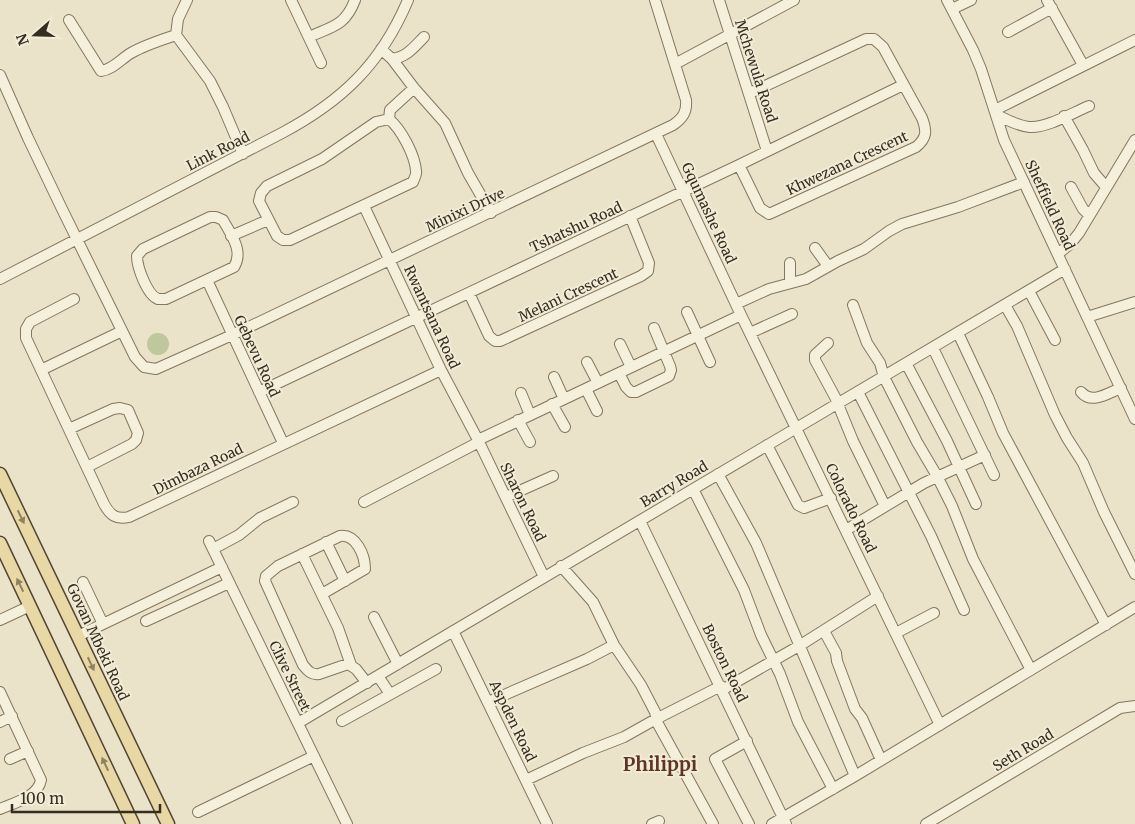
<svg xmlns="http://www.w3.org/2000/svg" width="1135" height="824" font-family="Merriweather,serif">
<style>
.green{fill:#bfc79d}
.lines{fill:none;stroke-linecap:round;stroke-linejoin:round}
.minor-casing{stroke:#84765f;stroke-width:12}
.major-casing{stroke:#534433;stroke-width:15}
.minor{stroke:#f5f0db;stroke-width:10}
.major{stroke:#e8d8a5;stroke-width:12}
.oneway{fill:#8f8263}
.labels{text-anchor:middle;stroke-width:4;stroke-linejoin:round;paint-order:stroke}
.street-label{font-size:14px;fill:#362d21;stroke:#f2ecd7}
.district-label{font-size:19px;font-weight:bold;fill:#5e3525;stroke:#f2ecd7}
</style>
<rect width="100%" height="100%" fill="#eae2c9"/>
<!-- green -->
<path class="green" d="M147 344a11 11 0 1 1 22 0a11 11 0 1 1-22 0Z"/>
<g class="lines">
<!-- minor casing -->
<g class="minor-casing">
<path id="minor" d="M187,0L178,19L176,35L210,81L223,107L243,154
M291,0L321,63
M719,0L767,151
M947,0L973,50L981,69L1004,140L1135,419
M1047,0L1083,65
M952,9L971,0
M69,20L101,71C112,70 121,59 131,53C145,45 161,40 176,35
M1008,32L1052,8
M309,37C333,26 345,26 355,0
M381,49L392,59L414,88L445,123L468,173L491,213
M392,59C407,57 414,47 424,37
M675,64L794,0
M0,75L28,138L62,209L135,357L144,367L156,369L232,335L673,125C683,118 687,112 686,100L655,0
M995,110L1135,40
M997,115C1007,120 1018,126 1030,127C1047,128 1072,113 1089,106
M1064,116L1083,150L1094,173L1106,187
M389,119C401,129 415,155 416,171C417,175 414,178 413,182L290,240H283L277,236L259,201L261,193L267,186L322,159L376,122Z
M389,119L390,110L414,88
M656,134L741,315L940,725
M739,165L760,208L769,214L916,147C927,138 927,131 922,118L883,47L874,39H866L750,93
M1071,187L1083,209L1089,215
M364,206L441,370L478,440L544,577
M210,217H216L223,220C231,235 244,251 234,267L166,299C163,299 160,299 158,299C147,295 137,267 137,256L143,249Z
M231,236L268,220
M815,248L828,266
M1058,254L1071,243L1079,233L1135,140
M790,263V282
M0,279L282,133C342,101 381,64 408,0
M207,280L283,443
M1029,291L1055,340
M469,293L489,336L495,341H500L641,276L648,271L649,263L630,216
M74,299L30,322L26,329V338L104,504C110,515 116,520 129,517L441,370
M736,304L769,289L806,279L838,261L864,249L889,231L902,224L958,207L1024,182
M853,305L867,343L880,363L884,377L917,442L937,476L952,506L973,559L1031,670
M1005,305L1017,326L1055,415L1067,438L1083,463L1104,512L1135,574
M687,312L710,362
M1087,317L1135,302
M750,333L792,314
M958,333L988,397L1003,433L1106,625
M828,343L815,355V360L835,397L853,441L885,506
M620,344L631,367
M933,348L994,475
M587,362L598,383
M906,363L947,441L976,504
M41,370L122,331
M619,373L626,387L631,392H636L669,376L671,370L670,366L654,328
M554,377L564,399
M586,389L597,411
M259,392L739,165L903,85
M858,392L931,536L964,610
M1081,392C1092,405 1108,393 1121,388
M521,393L530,415
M552,404L565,427
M518,420L530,442
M69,429L113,409L120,408L128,410L138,433L136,440L132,444L87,467
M478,440L741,315
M767,445L798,505L804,508L831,498
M718,474L756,543L855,776
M693,489L744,590L761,635L780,674L798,722L833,789
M506,497L553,476
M364,502L479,442
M640,521L786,824
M846,530L924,483L985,455
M209,541L347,824
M326,542L345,581
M213,549L239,535L260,518L293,502
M302,554L338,628L351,665
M561,566L593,602L614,645L641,685L655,712L658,724L713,824
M83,582L103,624
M322,594L365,569C365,555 356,534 340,536L278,566L266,576L265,581L303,665C308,671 311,675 319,674L348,664L356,669L367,683
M374,617L398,664
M0,620L30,606
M146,621L229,583
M453,631L547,824
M824,631L836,653L837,661L855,709L862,718L881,760
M896,633L934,613
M78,636L222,567
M378,676L390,694
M722,690L799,646L878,596
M0,692L41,780C38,797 14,803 0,809
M488,702L587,659L614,645
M342,721L436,669
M0,722L12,716
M298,723L1065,269
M747,741L715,759L749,824
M10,759L28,751
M526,780L583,753L624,737L656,719L721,686
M198,812L314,756
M652,824L659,821
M772,824L855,776L1135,607
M926,824L1120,708L1135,706"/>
</g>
<!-- major casing -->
<g class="major-casing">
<path id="major" d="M0,474L168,824
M0,543L133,824"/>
</g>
<!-- minor -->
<use href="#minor" class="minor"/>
<!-- major -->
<use href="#major" class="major"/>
</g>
<!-- one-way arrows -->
<defs><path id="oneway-solid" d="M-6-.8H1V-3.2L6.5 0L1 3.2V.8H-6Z" transform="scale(1.25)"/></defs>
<g class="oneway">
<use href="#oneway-solid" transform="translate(21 517) rotate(64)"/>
<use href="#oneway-solid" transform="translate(20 585) rotate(-116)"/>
<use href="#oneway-solid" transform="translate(91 664) rotate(65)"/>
<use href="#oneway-solid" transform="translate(105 764) rotate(-115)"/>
</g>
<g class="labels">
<!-- street labels -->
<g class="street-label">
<text transform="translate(756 71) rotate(72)" y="5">Mchewula Road</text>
<text transform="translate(218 151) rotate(-27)" y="5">Link Road</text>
<text transform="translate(847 163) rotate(-25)" y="5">Khwezana Crescent</text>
<text transform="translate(1050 205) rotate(65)" y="5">Sheffield Road</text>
<text transform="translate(465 210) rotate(-25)" y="5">Minixi Drive</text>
<text transform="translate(709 213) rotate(65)" y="5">Gqumashe Road</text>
<text transform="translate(576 227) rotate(-25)" y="5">Tshatshu Road</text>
<text transform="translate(568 295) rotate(-25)" y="5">Melani Crescent</text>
<text transform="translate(432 317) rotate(65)" y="5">Rwantsana Road</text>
<text transform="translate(257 356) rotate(65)" y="5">Gebevu Road</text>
<text transform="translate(198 469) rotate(-26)" y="5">Dimbaza Road</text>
<text transform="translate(674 484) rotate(-31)" y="5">Barry Road</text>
<text transform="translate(523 502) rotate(64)" y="5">Sharon Road</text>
<text transform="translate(851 508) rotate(64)" y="5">Colorado Road</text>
<text transform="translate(98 642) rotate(65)" y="5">Govan Mbeki Road</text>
<text transform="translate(725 663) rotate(64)" y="5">Boston Road</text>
<text transform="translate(290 676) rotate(64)" y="5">Clive Street</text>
<text transform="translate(513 721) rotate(64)" y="5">Aspden Road</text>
<text transform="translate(1023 750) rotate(-31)" y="5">Seth Road</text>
</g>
<!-- district labels -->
<g class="district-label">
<text x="660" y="771">Philippi</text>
</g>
</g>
<!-- north arrow -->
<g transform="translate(35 35) rotate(250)" stroke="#f2ecd7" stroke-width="4" paint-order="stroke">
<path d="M0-4L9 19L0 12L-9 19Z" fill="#362d21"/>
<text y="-8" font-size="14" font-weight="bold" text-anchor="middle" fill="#362d21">N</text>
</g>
<!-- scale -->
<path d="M12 804v8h148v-8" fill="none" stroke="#362d21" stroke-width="2.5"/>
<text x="20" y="804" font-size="15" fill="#362d21" stroke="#f2ecd7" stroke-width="4" paint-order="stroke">100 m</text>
</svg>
